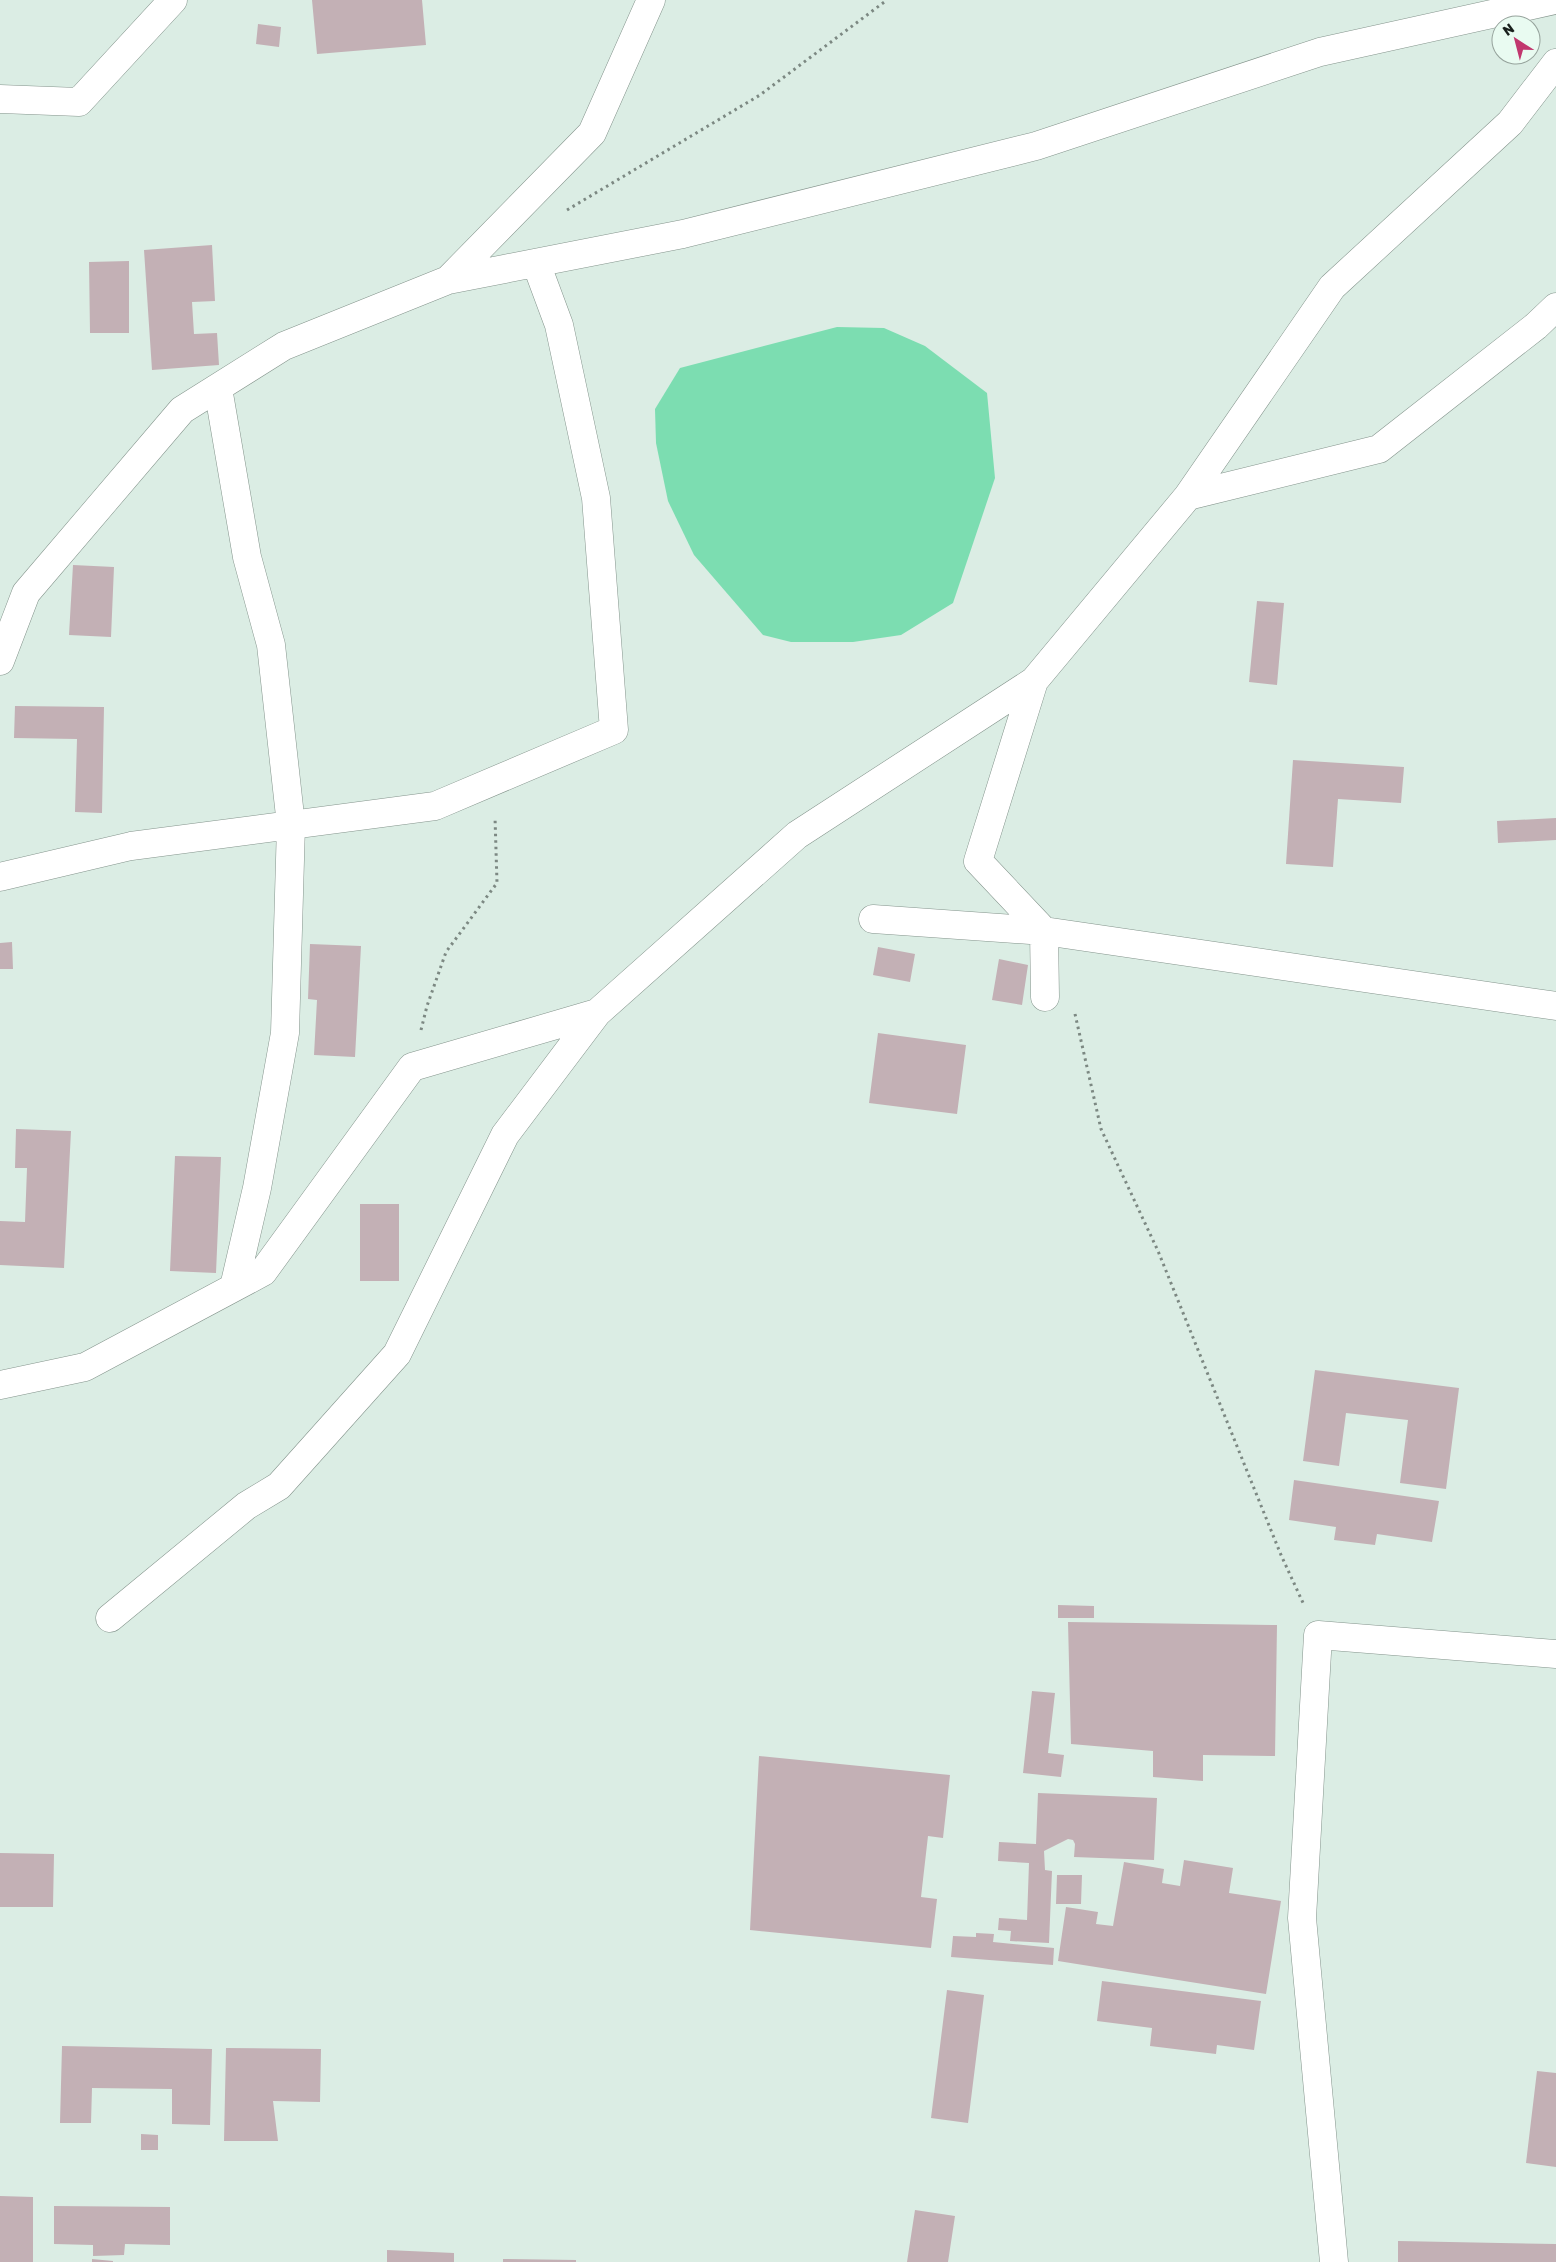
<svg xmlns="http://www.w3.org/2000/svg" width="1556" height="2262" font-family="Rubik,sans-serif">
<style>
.water{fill:#7cddb1}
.building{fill:#c3b0b5}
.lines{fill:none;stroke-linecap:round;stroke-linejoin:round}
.minor-casing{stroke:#84948c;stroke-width:29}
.path{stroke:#7c8882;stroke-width:3;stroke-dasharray:2.5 4;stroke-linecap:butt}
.minor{stroke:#fff;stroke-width:28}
</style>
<rect width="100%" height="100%" fill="#dbede4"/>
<!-- water -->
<path class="water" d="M837,327L884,328L925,346L987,393L995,478L953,603L901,635L853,642H791L763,635L694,555L668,501L656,443L655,409L680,368Z"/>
<!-- building -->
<path class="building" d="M312,0H422L426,45L317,54Z
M258,24L281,27L279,47L256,44Z
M212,245L215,301L192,302L194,334L217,333L219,365L152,370L144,250Z
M129,261V333H90L89,262Z
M73,565L114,567L111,637L69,635Z
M1257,601L1284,603L1277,685L1249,682Z
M15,706L104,707L102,813L75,812L77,739L14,738Z
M1293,760L1404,767L1401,803L1338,799L1333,867L1286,864Z
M1556,818V840L1498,843L1497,821Z
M12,942L13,969H0V943Z
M310,944L361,946L355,1057L314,1055L317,1000L308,999Z
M878,947L915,954L910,982L873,975Z
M999,959L1028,965L1022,1005L992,1000Z
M878,1033L966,1045L957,1114L869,1103Z
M16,1129L71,1131L64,1268L0,1265V1221L25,1222L27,1168H15Z
M175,1156L221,1157L216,1273L170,1271Z
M360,1204H399V1281H360Z
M1315,1370L1459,1388L1446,1489L1400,1483L1408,1420L1346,1413L1339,1466L1303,1461Z
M1294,1480L1439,1501L1432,1542L1377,1534L1375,1545L1334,1540L1336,1527L1289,1520Z
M1058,1605L1094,1606V1618H1058Z
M1068,1622L1277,1625L1275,1756L1203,1755V1781L1153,1777V1751L1071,1744Z
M1032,1691L1055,1693L1048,1753L1064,1755L1061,1777L1023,1773Z
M759,1756L950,1775L943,1838L928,1836L921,1897L937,1899L931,1948L750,1930Z
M1038,1793L1157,1798L1154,1860L1074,1857L1075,1844L1073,1840L1068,1839L1044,1851L1045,1870L1052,1871L1049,1943L1010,1941L1011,1931L998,1930L999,1918L1027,1920L1029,1863L998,1861L999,1842L1036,1844Z
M0,1853L54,1854L53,1907H0Z
M1184,1860L1233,1868L1229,1893L1281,1901L1266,1994L1058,1961L1066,1907L1098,1912L1096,1924L1113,1926L1124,1862L1164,1869L1162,1883L1180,1886Z
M1057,1875H1082L1081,1904H1056Z
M976,1933L994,1934L993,1942L1054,1948L1053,1965L951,1957L953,1936L976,1937Z
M1102,1981L1261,2001L1254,2050L1217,2045L1216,2054L1150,2046L1152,2028L1097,2021Z
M947,1990L984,1995L968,2123L931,2118Z
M62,2046L212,2049L210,2125L172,2124V2089L92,2088L91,2123H60Z
M226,2048L321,2049L320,2102L273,2101L278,2141H224Z
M1537,2071L1556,2073V2167L1526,2163Z
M141,2134L158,2135V2150H141Z
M0,2196L33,2197V2262H0Z
M54,2206L170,2207V2245L125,2244L124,2255L93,2256V2245L54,2244Z
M915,2210L955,2216L948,2262H907Z
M1398,2241L1556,2244V2262H1398Z
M387,2250L454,2253V2262H387Z
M92,2259L113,2261V2262H92Z
M503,2259L576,2260V2262H503Z"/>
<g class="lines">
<!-- minor casing -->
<g class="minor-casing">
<path id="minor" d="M0,99L79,102L173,0
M448,280L683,234L1036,146L1320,52L1555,0
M218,388L247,557L271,645L291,825L285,1033L257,1188L234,1287
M1188,496L1379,449L1536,326L1556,307
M0,661L26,593L182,410L284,346L448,280L592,133L651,0
M0,877L131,846L435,806L614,730L596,498L559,325L536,263
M873,919L1044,931L1556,1006
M1045,997L1044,931L978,861L1034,681L1188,496L1332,287L1510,123L1556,63
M0,1385L85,1367L263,1272L412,1067L597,1013L797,835L1034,681
M110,1618L246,1506L279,1486L397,1354L505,1135L597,1013
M1334,2262L1302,1918L1318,1635L1556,1654"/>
</g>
<!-- path -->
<path class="path" d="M567,210L760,95L887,0
M1075,1014L1101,1129L1158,1251L1281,1555L1304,1605
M421,1030L427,1006L446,952L497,883L495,817"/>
<!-- minor -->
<use href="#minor" class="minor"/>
</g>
<!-- north arrow -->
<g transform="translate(1516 40) rotate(324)"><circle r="24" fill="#e9fbf1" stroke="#96a39c"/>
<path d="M0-4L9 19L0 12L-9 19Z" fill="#c1376e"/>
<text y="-8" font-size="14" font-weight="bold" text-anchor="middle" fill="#19201c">N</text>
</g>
</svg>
